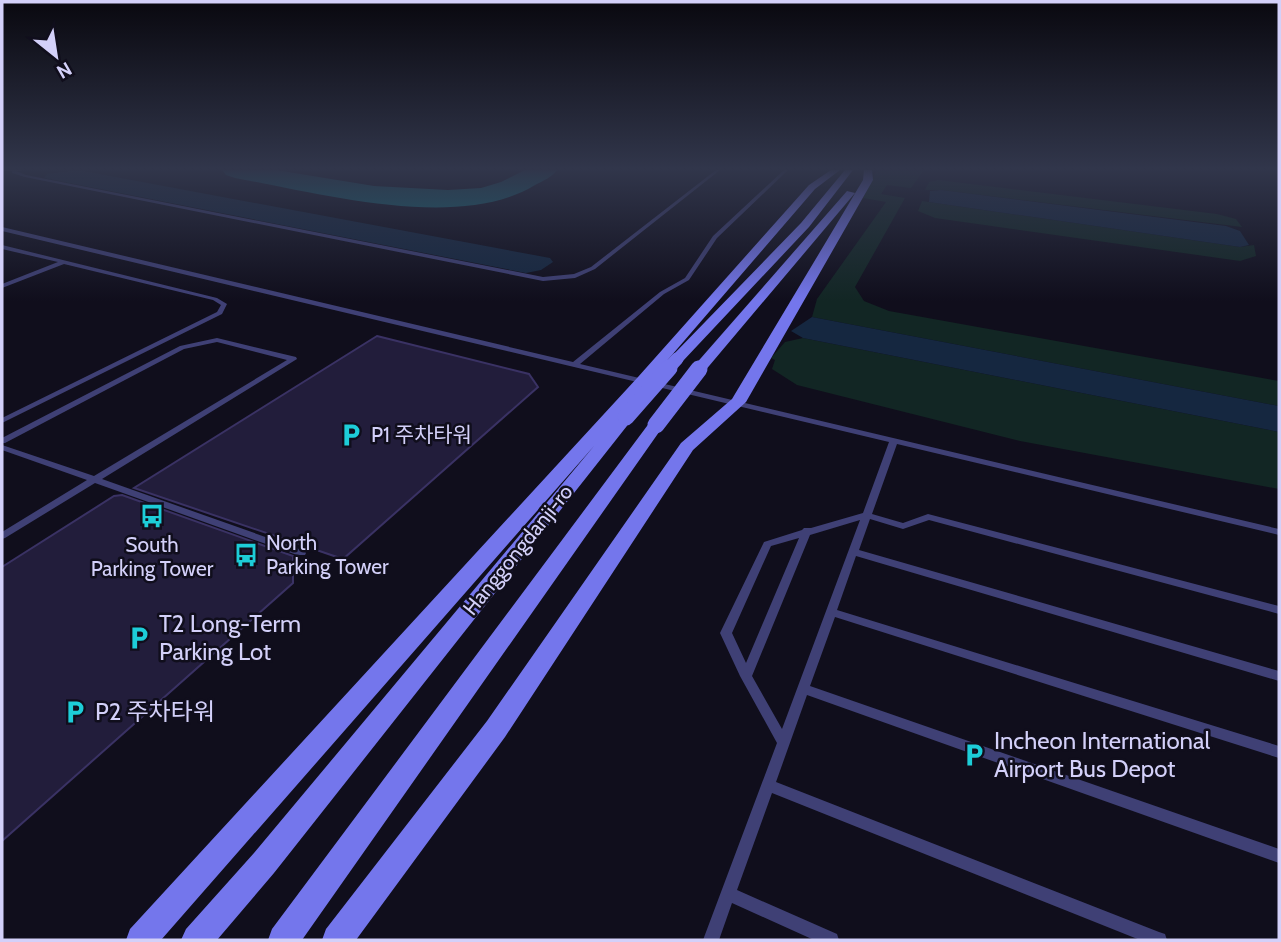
<svg xmlns="http://www.w3.org/2000/svg" width="1281" height="942" font-family="Cabin,'Noto Sans KR',sans-serif">
<style>
.green{fill:#122624}
.water{fill:#152740}
.lines{fill:none;stroke-linecap:round;stroke-linejoin:round}
.taxiway{fill:#166e7a;fill-rule:evenodd}
.building{fill:#221d3b;stroke:#3a3264;stroke-width:2}
.lane{fill:#3f4075;fill-rule:evenodd}
.secondary{fill:#7476ec;fill-rule:evenodd}
.secondary-bridge-far1{stroke:#7476ec;stroke-width:13}
.secondary-bridge{stroke:#7476ec;stroke-width:17}
.labels{text-anchor:middle;stroke-width:5;stroke-linejoin:round;paint-order:stroke}
.poi-label{font-size:21px;fill:#d3d0f9;stroke:#100e1c;text-anchor:start}
.street-label{font-size:21px;fill:#d3d0f9;stroke:#100e1c}
.near-poi-label{font-size:24px;fill:#d3d0f9;stroke:#100e1c;text-anchor:start}
</style>
<rect width="100%" height="100%" fill="#100e1c"/>
<!-- green -->
<path class="green" d="M877,170H924L911,188L887,185L881,194L905,198L855,287L864,301L889,311L1279,381V406L812,317L817,299L886,202L863,198Z
M938,180L1217,214L1236,219L1242,227L941,190H925L929,182Z
M922,201L1240,247L1254,245L1256,256L1240,261L935,218L918,211Z
M803,338L1279,432V489L1020,441L797,385L772,369L775,360L771,358L785,342Z"/>
<!-- water -->
<path class="water" d="M78,170L550,258L553,262L541,270L526,273L44,178L47,174Z
M941,190L1226,226L1240,231L1249,245L1240,247L929,202L930,191Z
M812,317L1279,406V432L803,338L791,331Z"/>
<g class="lines">
<!-- taxiway -->
<path class="taxiway" d="M222,170H276L374,186L448,190L481,188L501,182L525,170H557C552,177 543,181 535,185C459,232 319,193 235,178L226,175Z"/>
</g>
<!-- building -->
<path class="building" d="M377,336L529,374L538,387L343,559L134,488Z
M122,495L293,556V583L2,841V567L114,496Z"/>
<g class="lines">
<!-- lane -->
<path class="lane" d="M2,170H21V171H16L26,175L543,277L574,274L591,267L716,170H720L595,269L575,278L543,281L25,177L12,173V171H2Z
M784,170H788L717,238L689,280L664,294L580,364L1279,529V535L897,444L872,514L903,523L928,514L1279,606V614L929,520L903,529L870,519L859,550L1279,671V681L856,556L837,610L1279,746V758L835,617L810,686L1279,849V863L807,695L776,782L1159,932L1165,934L1167,940H1140L772,793L737,890L837,934L839,940H814L732,903L719,940H703L777,743L740,676L720,633L764,542L802,530L804,528H811L863,513L889,442L2,231V227L573,362L660,292L685,278L713,236ZM860,520L782,729L752,676L810,535ZM799,538L746,663L732,633L771,546Z
M2,245L217,298L227,304L222,314L2,423V418L217,312L221,305L213,300L64,264L2,288V284L58,262L2,249Z
M217,338L296,357L297,359L102,479L305,551L306,553L305,555H297L95,483L5,538L2,539V532L87,480L2,450V445L94,476L287,360L217,342L184,349L5,443H2V438L180,346Z"/>
<!-- secondary -->
<path class="secondary" d="M831,170H840L815,189L622,413L632,414L634,417L274,873L217,940H181L186,929L254,853L594,446L161,940H126L130,929L638,377L809,185Z
M845,170H853L809,227L682,362H672V356L801,223Z
M864,170H872L873,180L746,402L693,450L505,737L356,940H322L326,929L487,721L681,443L732,399L863,180Z
M847,191L855,193L704,372H694L692,369L694,366Z
M656,420L664,425L302,940H268L272,929L650,422Z"/>
<!-- secondary-bridge-far1 -->
<path class="secondary-bridge-far1" d="M667,370L677,359"/>
<!-- secondary-bridge -->
<path class="secondary-bridge" d="M626,417L669,368
M656,425L699,369"/>
</g>
<!-- sky -->
<linearGradient id="sky" x2="0" y2="1"><stop stop-color="#09080f"/><stop offset="0.56" stop-color="#31364b"/><stop offset="1" stop-color="#31364b" stop-opacity="0"/></linearGradient>
<rect width="1281" height="301" fill="url(#sky)"/>
<!-- icons -->
<defs>
<g id="parking-bare" transform="scale(1.89)"><path d="M-3.5-5.5H1a3.5 3.5 0 0 1 0 7H-1V5.5H-3.5ZM-1-3.4V-.6H.8a1.4 1.4 0 0 0 0-2.8Z" fill="#1dcdd8" stroke="#100e1c" stroke-width="2.5" paint-order="stroke"/></g>
<g id="bus-bare" transform="scale(1.89)"><path d="M-5-6H5V4H4V6H2V4H-2V6H-4V4H-5ZM-3.5-4V0h7V-4ZM-3.5 1.2v1.5H-2V1.2ZM2 1.2v1.5H3.5V1.2Z" fill="#1dcdd8" stroke="#100e1c" stroke-width="2.5" paint-order="stroke"/></g>
</defs>
<g fill-rule="evenodd">
<use href="#parking-bare" x="351" y="435"/>
<use href="#bus-bare" x="152" y="516"/>
<use href="#bus-bare" x="246" y="555"/>
<use href="#parking-bare" x="139" y="638"/>
<use href="#parking-bare" x="75" y="712"/>
<use href="#parking-bare" x="974" y="755"/>
</g>
<g class="labels">
<!-- poi labels -->
<g class="poi-label">
<text x="371" y="442">P1 주차타워</text>
<text x="266" y="550">North<tspan x="266" dy="24">Parking Tower</tspan></text>
<text x="152" y="552" text-anchor="middle">South<tspan x="152" dy="24">Parking Tower</tspan></text>
</g>
<!-- street labels -->
<g class="street-label">
<text transform="translate(518 550) rotate(-51)" y="7">Hanggongdanji-ro</text>
</g>
<!-- near-poi labels -->
<g class="near-poi-label">
<text x="159" y="632">T2 Long-Term<tspan x="159" dy="28">Parking Lot</tspan></text>
<text x="95" y="720">P2 주차타워</text>
<text x="994" y="749">Incheon International<tspan x="994" dy="28">Airport Bus Depot</tspan></text>
</g>
</g>
<!-- border -->
<rect width="1281" height="942" fill="none" stroke="#d3d0f9" stroke-width="7"/>
<!-- north arrow -->
<g transform="translate(56 56) rotate(150)" stroke="#100e1c" stroke-width="5" paint-order="stroke">
<path d="M0-5L12 26L0 18L-12 26Z" fill="#d3d0f9"/>
<text y="-10" font-size="19" font-weight="bold" text-anchor="middle" fill="#d3d0f9">N</text>
</g>
</svg>
